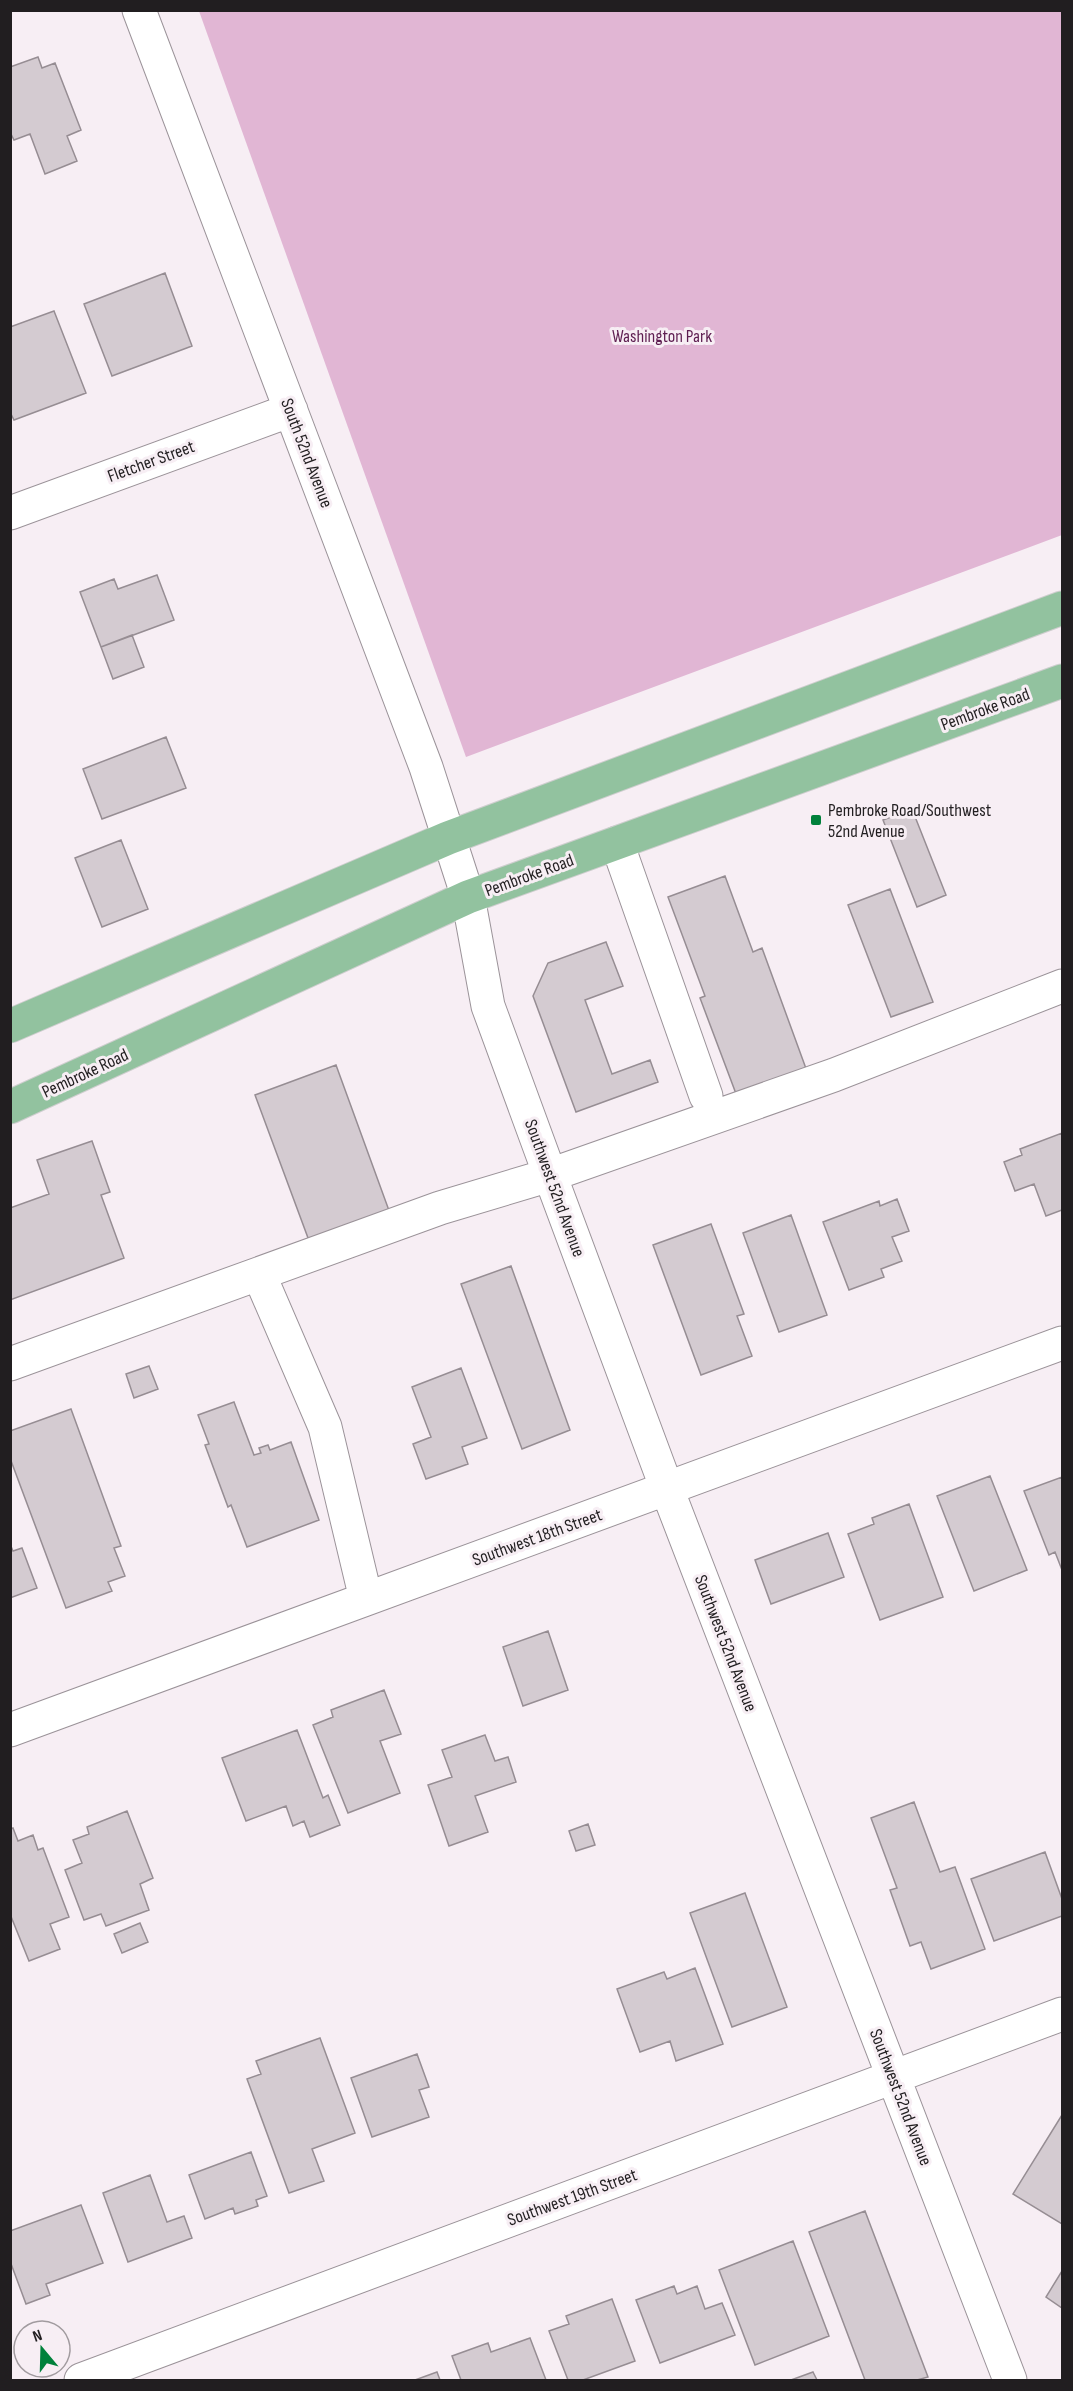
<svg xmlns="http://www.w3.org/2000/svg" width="1073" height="2391" font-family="'Sofia Sans Condensed',sans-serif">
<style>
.green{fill:#e1b6d4}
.building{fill:#d4cbd1;stroke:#968d93;stroke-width:1.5}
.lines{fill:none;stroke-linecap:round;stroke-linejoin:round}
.minor-casing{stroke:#9b9399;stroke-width:35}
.major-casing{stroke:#cecece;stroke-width:35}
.minor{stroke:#fff;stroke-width:33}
.major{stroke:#92c29f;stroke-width:33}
.poi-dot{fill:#00813b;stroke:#f7eef4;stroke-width:2}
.labels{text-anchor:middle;stroke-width:6;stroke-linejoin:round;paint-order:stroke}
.park-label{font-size:18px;fill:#5e1e51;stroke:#f7eef4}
.street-label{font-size:18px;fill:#211e20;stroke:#f7eef4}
.poi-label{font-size:18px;fill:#211e20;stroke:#f7eef4;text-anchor:start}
</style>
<rect width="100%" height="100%" fill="#f7eef4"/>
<!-- green -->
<path class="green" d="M199,11H1062V535L466,757Z"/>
<!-- building -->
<path class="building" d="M38,57L42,68L55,63L81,130L67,136L77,161L45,174L30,134L14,140L10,132V67Z
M165,273L192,346L112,376L84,304Z
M54,311L86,393L14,420L10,412V327Z
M157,575L174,620L101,647L80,592L114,579L118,589Z
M132,635L144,667L113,679L101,647Z
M166,737L186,788L102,819L83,769Z
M912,809L946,895L917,907L883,820Z
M121,840L148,909L102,927L75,858Z
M725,876L753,952L762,948L808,1074L738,1099L700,998L705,996L668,897Z
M890,889L933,1002L891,1017L848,905Z
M606,942L623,986L585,1000L612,1074L650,1060L658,1082L576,1112L533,996L548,963Z
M336,1065L391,1216L311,1246L255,1095Z
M1062,1133V1210L1046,1216L1034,1184L1015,1191L1004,1162L1022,1155L1020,1149Z
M92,1141L110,1192L101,1195L124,1258L10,1300V1208L49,1194L37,1160Z
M897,1199L909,1231L892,1237L902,1261L881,1269L884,1277L849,1290L823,1222L879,1201L880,1206Z
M791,1215L827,1315L779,1332L743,1233Z
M711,1224L744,1314L737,1316L752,1356L701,1375L653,1245Z
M511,1266L570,1430L522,1449L461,1284Z
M149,1366L158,1389L134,1398L126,1374Z
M461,1368L487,1438L462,1447L468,1464L426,1479L413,1444L431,1437L412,1387Z
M234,1402L254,1455L261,1453L259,1448L268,1445L270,1450L291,1442L319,1520L247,1547L231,1505L228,1507L205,1445L209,1444L198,1415Z
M71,1409L121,1546L114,1548L125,1576L108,1582L112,1591L66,1608L10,1458V1431Z
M990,1476L1027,1570L974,1591L937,1496Z
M1062,1477V1570L1055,1552L1049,1555L1024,1491Z
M909,1504L943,1597L880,1620L848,1534L874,1524L872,1518Z
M828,1533L844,1577L771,1604L755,1560Z
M10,1544L13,1551L22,1548L37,1588L10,1598Z
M548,1631L568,1690L523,1706L503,1647Z
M384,1690L401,1734L380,1741L400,1793L348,1813L313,1725L333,1717L331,1710Z
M297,1730L323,1798L328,1795L340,1825L310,1837L304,1821L293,1826L286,1806L246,1821L222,1758Z
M485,1735L495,1761L508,1757L516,1782L475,1796L488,1832L449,1846L428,1785L452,1777L442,1750Z
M914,1802L940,1872L955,1867L985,1949L931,1969L921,1942L910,1946L890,1890L897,1888L871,1818Z
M127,1811L153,1878L140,1884L149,1910L106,1926L101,1914L84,1920L65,1870L82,1863L73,1840L89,1834L87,1827Z
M588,1824L595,1845L576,1851L569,1831Z
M13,1828L18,1841L33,1835L38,1850L43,1848L69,1917L50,1924L60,1949L29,1961L10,1914V1829Z
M1045,1852L1062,1899V1916L994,1941L971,1879Z
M745,1893L787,2007L732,2027L690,1913Z
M140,1923L148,1942L122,1953L114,1934Z
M695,1968L723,2044L676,2061L670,2041L640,2052L617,1989L664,1972L667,1979Z
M320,2038L355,2133L312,2149L324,2181L289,2193L247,2079L261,2074L256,2061Z
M417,2054L429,2087L419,2090L429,2117L372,2137L351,2078Z
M1062,2115V2224L1013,2194Z
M251,2152L267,2196L256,2200L258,2206L235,2214L233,2208L205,2219L189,2175Z
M150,2175L167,2222L184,2216L192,2238L128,2262L103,2193Z
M81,2205L103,2263L46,2284L50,2295L26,2304L10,2261V2231Z
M865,2211L928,2377L917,2380H865L809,2232Z
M793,2241L829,2336L755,2365L719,2270Z
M1062,2271V2308L1046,2297Z
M674,2286L677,2294L697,2286L705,2309L722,2303L735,2335L660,2363L636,2300Z
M612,2299L635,2361L583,2380H568L549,2331L569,2324L566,2316Z
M530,2338L546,2380H461L452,2356L488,2343L491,2352Z
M437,2372L440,2380H415Z
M813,2372L817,2380H791Z"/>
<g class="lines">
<!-- minor casing -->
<g class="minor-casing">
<path id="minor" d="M139,10L426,767L468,897L488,1006L550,1175L667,1489L1010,2380
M10,513L291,410
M617,843L706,1096
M259,1274L325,1427L366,1599
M10,1364L440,1208L550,1175L834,1075L1062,986
M10,1730L1062,1343
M81,2380L1062,2014"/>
</g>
<!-- major casing -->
<g class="major-casing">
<path id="major" d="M10,1026L448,838L1062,608
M10,1107L468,897L1062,681"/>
</g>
<!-- minor -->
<use href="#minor" class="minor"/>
<!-- major -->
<use href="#major" class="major"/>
</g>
<!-- markers -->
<rect class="poi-dot" x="810" y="814" width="12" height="12" rx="3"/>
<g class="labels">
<!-- park labels -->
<g class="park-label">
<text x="662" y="342">Washington Park</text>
</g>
<!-- street labels -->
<g class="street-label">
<text transform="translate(307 453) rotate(69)" y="6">South 52nd Avenue</text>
<text transform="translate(151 461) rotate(-20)" y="6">Fletcher Street</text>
<text transform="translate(985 709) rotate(-20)" y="6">Pembroke Road</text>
<text transform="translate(529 875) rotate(-20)" y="6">Pembroke Road</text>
<text transform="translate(85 1073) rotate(-25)" y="6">Pembroke Road</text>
<text transform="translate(555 1188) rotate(70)" y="6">Southwest 52nd Avenue</text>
<text transform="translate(537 1537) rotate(-20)" y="6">Southwest 18th Street</text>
<text transform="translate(726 1643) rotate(69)" y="6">Southwest 52nd Avenue</text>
<text transform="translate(901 2097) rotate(69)" y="6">Southwest 52nd Avenue</text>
<text transform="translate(572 2197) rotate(-20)" y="6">Southwest 19th Street</text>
</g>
<!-- poi labels -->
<g class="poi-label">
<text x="828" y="816">Pembroke Road/Southwest<tspan x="828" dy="21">52nd Avenue</tspan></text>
</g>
</g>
<!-- border -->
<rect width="1073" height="2391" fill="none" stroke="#211e20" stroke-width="24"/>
<!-- north arrow -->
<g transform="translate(42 2349) rotate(341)"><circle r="28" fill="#f7eef4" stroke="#a19b9f" stroke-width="1.5"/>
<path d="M0-4.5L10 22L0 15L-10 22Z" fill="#00813b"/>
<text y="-9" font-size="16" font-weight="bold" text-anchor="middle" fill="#211e20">N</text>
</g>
</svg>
